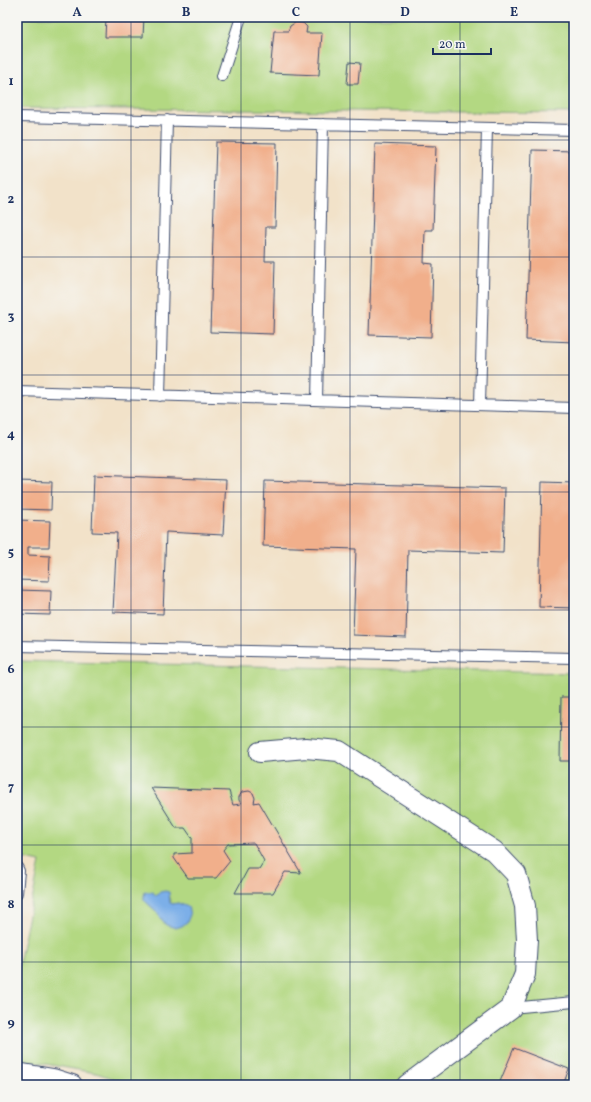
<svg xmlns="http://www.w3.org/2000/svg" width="591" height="1102" font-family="Vollkorn,serif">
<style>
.green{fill:#b3d882;stroke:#678470;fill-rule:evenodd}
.water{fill:#7bafe8;stroke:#4b6fa3}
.building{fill:#f1af8b}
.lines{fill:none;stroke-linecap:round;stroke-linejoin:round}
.service-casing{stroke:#3b4a6e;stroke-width:12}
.minor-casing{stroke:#3b4a6e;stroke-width:22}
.service{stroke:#fff;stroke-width:10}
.minor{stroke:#fff;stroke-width:20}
.grid{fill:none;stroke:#1b2f5e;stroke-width:1;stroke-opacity:0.55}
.neatline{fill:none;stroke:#1b2f5e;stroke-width:1.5}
.grid-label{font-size:13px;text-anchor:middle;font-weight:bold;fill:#1b2f5e}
</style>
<rect width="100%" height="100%" fill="#f6f6f2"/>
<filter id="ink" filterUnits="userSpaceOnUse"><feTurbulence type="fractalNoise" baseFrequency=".025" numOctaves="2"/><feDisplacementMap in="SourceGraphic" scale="8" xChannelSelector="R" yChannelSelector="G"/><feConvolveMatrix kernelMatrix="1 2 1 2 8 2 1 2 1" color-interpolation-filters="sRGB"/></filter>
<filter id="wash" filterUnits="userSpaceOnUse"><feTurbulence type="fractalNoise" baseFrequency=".012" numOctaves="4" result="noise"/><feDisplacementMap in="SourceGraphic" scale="16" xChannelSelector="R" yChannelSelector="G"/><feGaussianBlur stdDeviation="0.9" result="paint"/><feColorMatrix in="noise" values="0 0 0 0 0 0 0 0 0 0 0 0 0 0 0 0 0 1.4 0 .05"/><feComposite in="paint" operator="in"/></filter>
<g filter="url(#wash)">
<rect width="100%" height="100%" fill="#f2e2c9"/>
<!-- green -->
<path class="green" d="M17,17H574V113L17,108Z
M17,661L574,673V1085H135L96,1073L23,1060L17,1057V973L40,862L17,857ZM156,896L170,897V903L173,904L178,903L166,925L155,910L144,900Z"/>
<!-- water -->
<path class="water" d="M165,891L169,892L170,903L173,904L178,903L188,907L190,915L187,922L182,926L176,928L166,925L155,910L144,900V896L145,892H153L156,896L160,892Z"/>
<g id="blocks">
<!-- building -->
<path class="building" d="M106,17H144L143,37H105Z
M296,22L303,23L307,27L306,33H322L319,75L270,73L274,31H288L290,26Z
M349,62L360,63L358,84H347Z
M216,142L277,143L275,227H266L265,261H275L273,334L210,332Z
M375,144L436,146L433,230H425L424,263L433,264L431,337L369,335Z
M532,150L574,151V342L526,340Z
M94,475L226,480L223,535L166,532L163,614L113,612L117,533L92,532Z
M17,481L52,482L51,510L17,509Z
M265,481L505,488L503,553L408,550L406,637L353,635L356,549L263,546Z
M542,482L574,483V608L539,607Z
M17,520L50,521L49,547H28V555L50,556L49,581L17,580Z
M17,590L51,591L50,615L17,614Z
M561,697H574V761H560Z
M151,788L229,791L233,805L241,804L239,800V797L242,792L249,791L253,793L255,798L254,803L259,802L301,873L285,872L273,893H235L248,869H259L264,861L254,843L228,844L223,850L230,861L216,878H188L174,858V854L192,853V838L185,828H176Z
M514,1048L569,1069L563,1085L499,1084Z"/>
</g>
</g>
<g filter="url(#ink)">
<use href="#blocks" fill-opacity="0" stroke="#3b4a6e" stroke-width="1"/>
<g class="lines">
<!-- service casing -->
<g class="service-casing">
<path id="service" d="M222,76L241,17
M17,117L574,130
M17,391L574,408
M160,396L167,120
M317,400L323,124
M480,405L487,128
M17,646L574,658
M17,867L19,871L17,893
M511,1008L574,1002"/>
</g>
<!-- minor casing -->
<g class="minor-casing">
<path id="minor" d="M260,752L306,748L339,751L494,851L516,874L525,906L527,940L525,974L511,1008L407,1085
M17,1073L53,1079L72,1085"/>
</g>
<!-- service -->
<use href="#service" class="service"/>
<!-- minor -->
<use href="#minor" class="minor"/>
</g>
</g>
<!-- grid -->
<path class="grid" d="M131,17V1085M241,17V1085M350,17V1085M460,17V1085M17,140H574M17,257H574M17,375H574M17,492H574M17,610H574M17,727H574M17,845H574M17,962H574"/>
<!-- margin -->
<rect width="591" height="1102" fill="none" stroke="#f6f6f2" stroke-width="44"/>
<!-- scale -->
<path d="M433 48v6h58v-6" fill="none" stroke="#1b2f5e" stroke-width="2"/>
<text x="439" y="48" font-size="12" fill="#1b2f5e" stroke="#f6f6f2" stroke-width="3" paint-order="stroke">20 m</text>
<rect x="22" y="22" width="547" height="1058" class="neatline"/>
<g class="grid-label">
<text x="77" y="16">A</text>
<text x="186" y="16">B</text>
<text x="296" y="16">C</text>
<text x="405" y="16">D</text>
<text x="514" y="16">E</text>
<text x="11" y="85">1</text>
<text x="11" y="203">2</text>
<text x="11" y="320">3</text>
<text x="11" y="438">4</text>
<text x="11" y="556">5</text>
<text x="11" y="673">6</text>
<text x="11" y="791">7</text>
<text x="11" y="908">8</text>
<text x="11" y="1026">9</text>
</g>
</svg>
